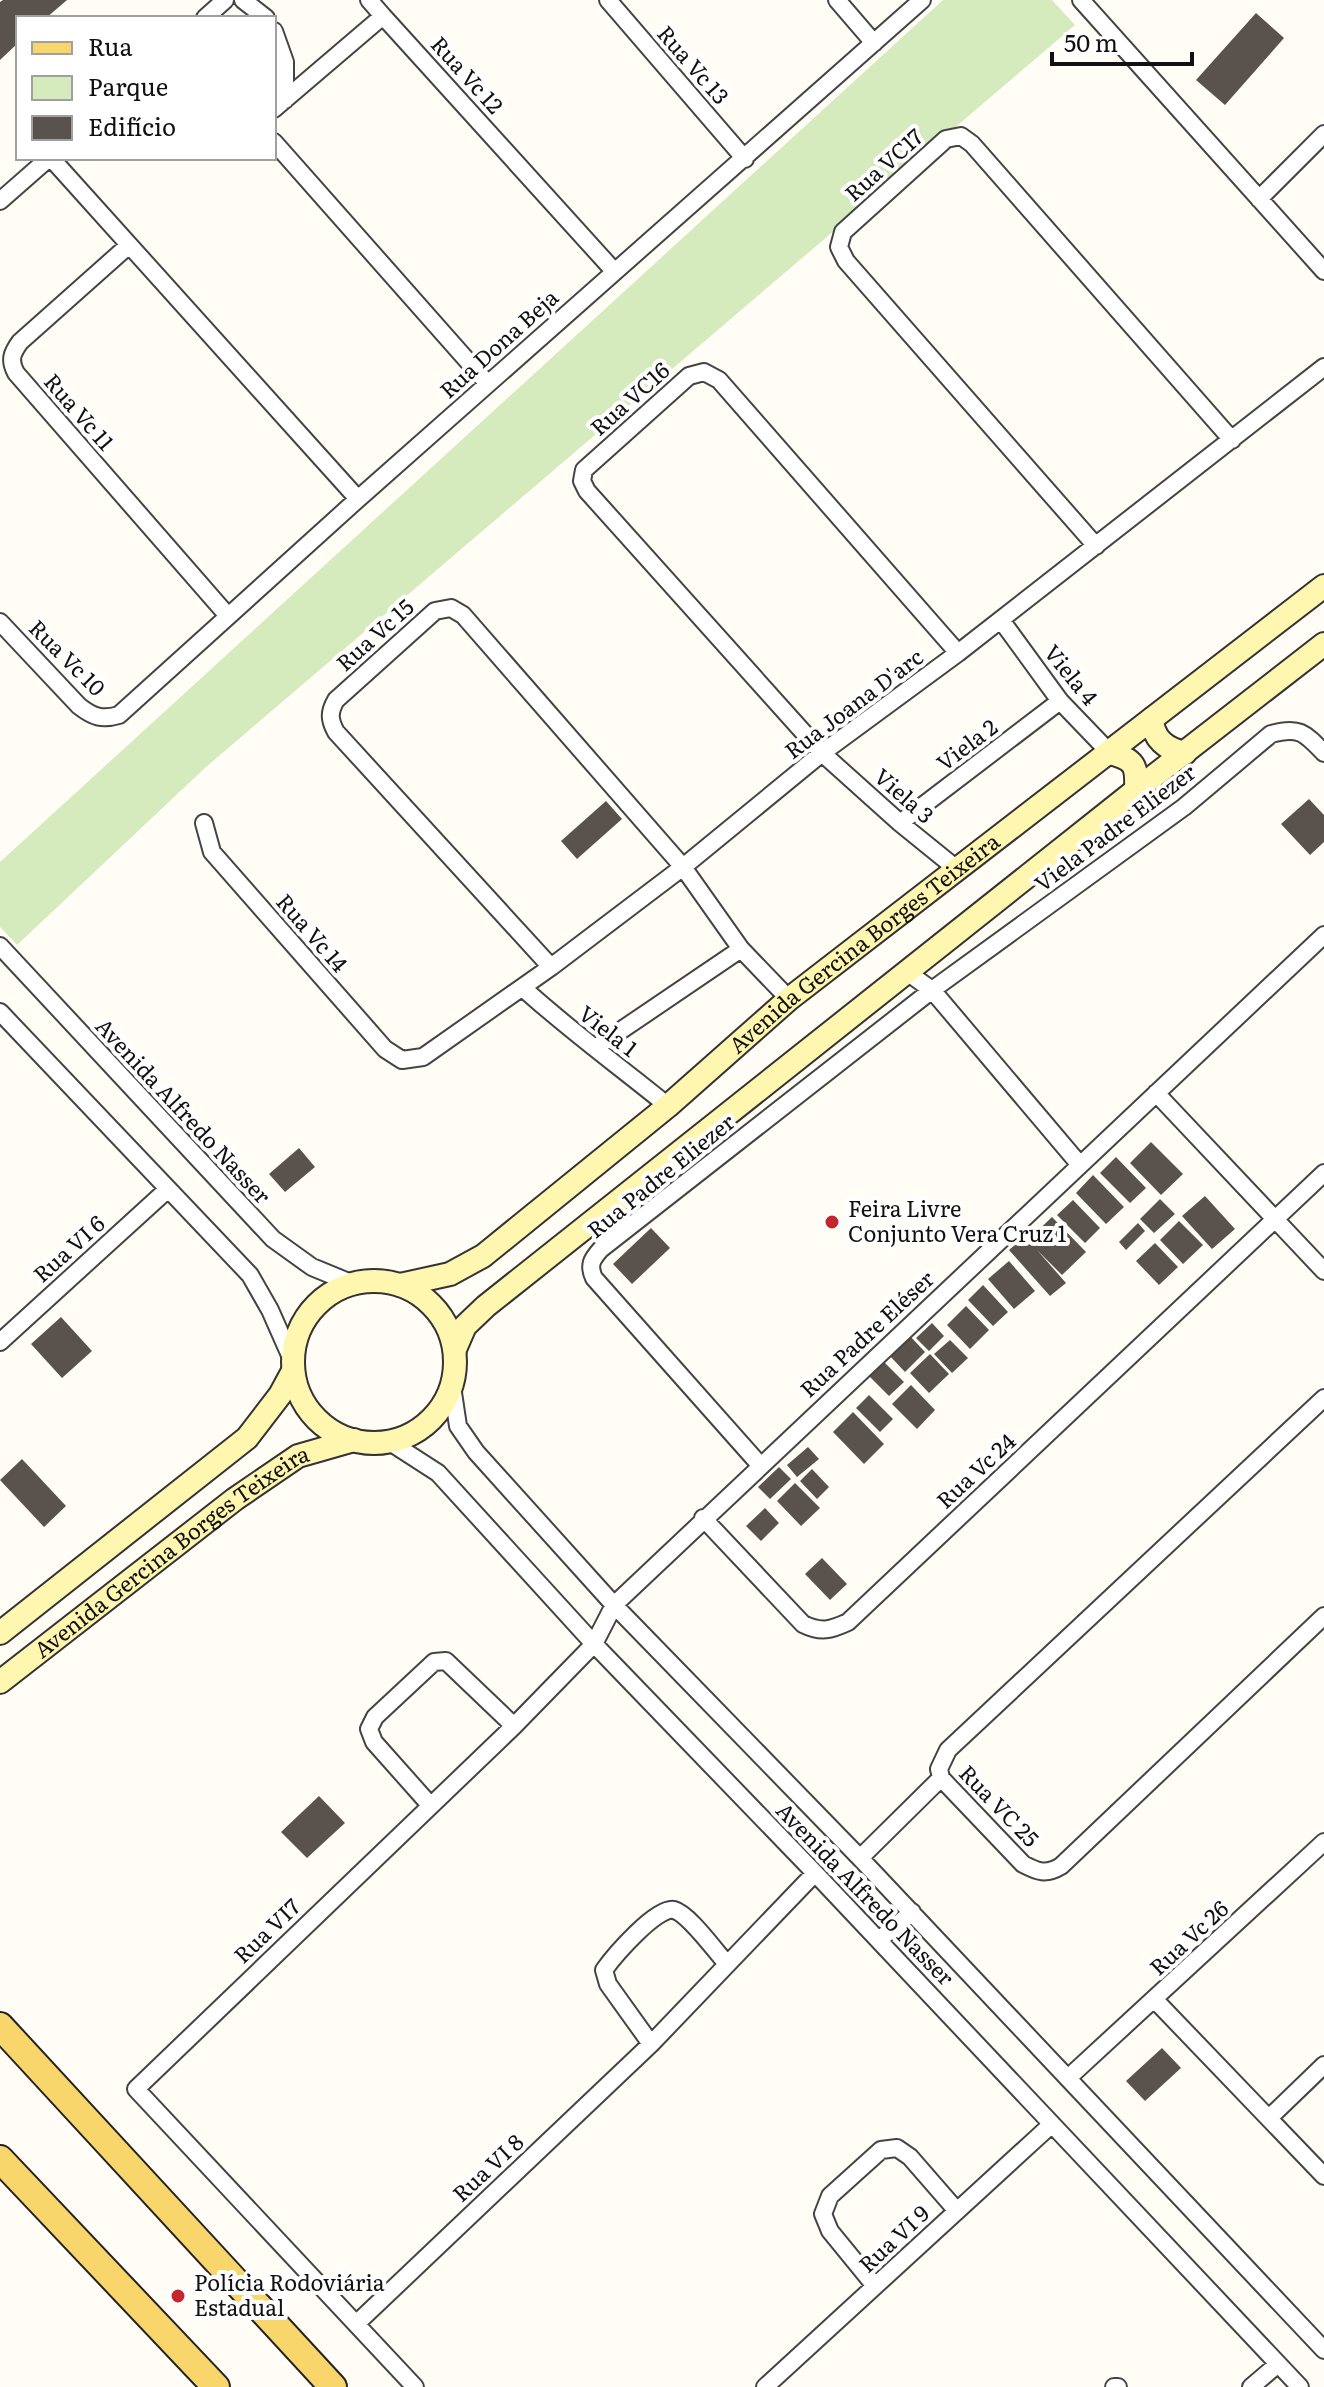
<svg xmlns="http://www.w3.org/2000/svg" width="1324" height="2387" font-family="Literata,serif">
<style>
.green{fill:#d5ebbd}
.building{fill:#5a524d}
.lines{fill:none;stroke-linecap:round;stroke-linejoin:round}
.minor-casing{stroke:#444;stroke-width:20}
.secondary-casing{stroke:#333;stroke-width:26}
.primary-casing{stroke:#222;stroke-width:30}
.minor{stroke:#fff;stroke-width:16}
.secondary{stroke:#fff6b0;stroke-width:22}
.primary{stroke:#f9d66b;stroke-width:26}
.poi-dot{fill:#c4262e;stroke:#fff;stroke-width:3}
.labels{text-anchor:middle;stroke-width:8;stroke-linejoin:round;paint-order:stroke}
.street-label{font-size:22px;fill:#111;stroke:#fff}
.poi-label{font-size:22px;fill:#111;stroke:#fff;text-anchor:start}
</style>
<rect width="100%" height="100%" fill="#fffdf5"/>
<!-- green -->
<path class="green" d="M943,0H1052L1075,25L206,767L17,945L0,927V862Z"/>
<!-- building -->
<path class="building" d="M3,0H67L46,18H18V43L0,60V2Z
M1256,13L1284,38L1225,105L1196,80Z
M1309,799L1324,815V842L1310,855L1281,824Z
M606,801L622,819L577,859L561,841Z
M1151,1142L1183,1174L1161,1195L1130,1163Z
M299,1148L315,1167L285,1192L269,1174Z
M1116,1157L1146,1188L1130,1203L1100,1173Z
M1093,1175L1124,1207L1106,1224L1076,1193Z
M1205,1196L1235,1229L1212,1249L1182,1216Z
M1160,1199L1175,1214L1154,1233L1140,1219Z
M1073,1200L1100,1228L1085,1243L1057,1215Z
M1052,1217L1086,1252L1062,1275L1037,1250L1066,1283L1050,1296L1009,1250L1025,1236L1028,1240Z
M1179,1221L1203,1245L1183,1264L1160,1240Z
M1138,1223L1145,1231L1126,1250L1119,1242Z
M651,1228L670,1248L632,1284L613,1264Z
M1155,1243L1178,1267L1159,1285L1136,1261Z
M1009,1261L1035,1291L1014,1309L988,1279Z
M983,1285L1008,1312L993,1326L968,1300Z
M966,1306L989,1330L970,1349L947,1325Z
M61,1317L92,1351L62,1378L31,1344Z
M932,1323L944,1336L929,1351L916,1338Z
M909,1335L925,1352L905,1372L889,1355Z
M950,1340L968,1358L952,1373L934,1354Z
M930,1354L949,1374L929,1393L910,1373Z
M884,1362L904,1382L889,1396L869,1376Z
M911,1385L935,1410L917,1429L892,1404Z
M869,1395L893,1419L880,1432L856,1408Z
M853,1412L884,1444L864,1464L833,1432Z
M808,1447L819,1459L797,1477L787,1465Z
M22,1459L66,1506L44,1527L0,1480Z
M779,1467L791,1479L770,1499L758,1487Z
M812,1469L829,1487L817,1499L800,1481Z
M795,1483L820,1508L801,1526L777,1501Z
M765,1508L779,1523L761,1541L746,1526Z
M822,1558L847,1584L830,1600L805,1574Z
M319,1796L345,1823L307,1858L281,1832Z
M1162,2048L1181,2068L1145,2101L1126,2081Z"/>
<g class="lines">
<!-- minor casing -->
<g class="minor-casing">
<path id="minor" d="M243,0L266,18
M369,0L383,16
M608,0L745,159
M837,0L874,43
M1081,0L1324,271
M205,18L225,0
M274,31L285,62V100
M274,109L383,16L614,271
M274,142L488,384
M51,158L358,499
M1259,199L1324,134
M0,201L49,158
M129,245L20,342C12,353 9,360 16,373L228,616
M1096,546L846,261L839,247L843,232L946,139L961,136L972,144L1232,440
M1001,620L1060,701L1110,753
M0,622L79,706C93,717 102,720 119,715L358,499L922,0
M204,823L212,852L385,1049L402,1060L423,1057L551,967L683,867L822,753L958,653L1324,367
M900,823L1060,701
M958,870L900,823L822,753L587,491L582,481L584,470L689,376L704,372L719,380L958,653
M0,946L273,1239L312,1267L351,1283
M551,967L336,732C329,719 329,712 336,700L435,611L451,608L463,615L683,867L741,949L789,999
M907,972L932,990L1080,1165
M523,988C569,1030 619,1066 668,1106
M0,1012L250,1275L270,1310L293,1362
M595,1048L741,949
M1156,1093L1324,1271
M0,1342L168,1189
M452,1386L458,1426L476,1452L614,1605L860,1858L1324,2350
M1324,1398L948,1750L939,1769L941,1778L1023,1864C1038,1872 1046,1875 1061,1866L1324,1616
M390,1442L438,1473L594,1644L815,1873L1300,2387
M760,1465L594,1278C588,1265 592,1259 601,1249L932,990L1184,807L1271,734C1299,726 1305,733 1324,753
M703,1518L803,1624C821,1633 831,1630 848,1622L1324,1173
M430,1805L374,1742L369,1729L375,1717L434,1662L446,1661L514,1726
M860,1858L941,1778
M879,1940L912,1912
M1155,2000L1324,2176
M651,2044L608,1984L604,1970C614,1956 657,1906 674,1910C689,1914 716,1952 727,1964
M1068,2078L1324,1842
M1269,2118L1324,2065
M875,2286L830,2231L823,2214L830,2196L881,2150L897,2148L910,2157L957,2211
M356,2324L651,2044L815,1873
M415,2387L136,2089L514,1726L594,1644L614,1605L1324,935
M765,2387L1052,2124
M1114,2387H1118
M1251,2387L1278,2364"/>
</g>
<!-- secondary casing -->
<g class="secondary-casing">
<g id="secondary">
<path d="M1152,719C1153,739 1166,749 1185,753"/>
<path d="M1110,753C1135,760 1137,765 1136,790"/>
<circle cx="374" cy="1362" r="81"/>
<path id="s1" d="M400,1285L450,1274L483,1256L668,1106L789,999L1324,586"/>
<path d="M455,1349L465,1326L486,1306L1136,790L1324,644"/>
<path d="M0,1633L247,1438L280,1395L293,1371"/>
<path id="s2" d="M0,1682L235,1499L298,1456L354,1440"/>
</g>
</g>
<!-- primary casing -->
<g class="primary-casing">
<path id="primary" d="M0,2026L333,2387
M0,2159L216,2387"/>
</g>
<!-- minor -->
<use href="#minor" class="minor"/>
<!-- secondary -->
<use href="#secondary" class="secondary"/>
<!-- primary -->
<use href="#primary" class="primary"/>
</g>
<!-- markers -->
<g class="poi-dot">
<circle cx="832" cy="1222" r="8"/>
<circle cx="178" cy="2296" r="8"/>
</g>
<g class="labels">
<!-- street labels -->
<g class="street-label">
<text transform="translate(693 65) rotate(49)" y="8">Rua Vc 13</text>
<text transform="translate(467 75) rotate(48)" y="8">Rua Vc 12</text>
<text transform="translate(884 165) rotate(-42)" y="8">Rua VC17</text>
<text transform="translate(499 344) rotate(-42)" y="8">Rua Dona Beja</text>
<text transform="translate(630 399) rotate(-42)" y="8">Rua VC16</text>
<text transform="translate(79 412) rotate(49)" y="8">Rua Vc 11</text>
<text transform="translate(375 635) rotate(-42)" y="8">Rua Vc 15</text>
<text transform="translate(67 658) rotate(45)" y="8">Rua Vc 10</text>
<text transform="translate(1071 675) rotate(51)" y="8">Viela 4</text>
<text transform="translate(854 704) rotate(-37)" y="8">Rua Joana D'arc</text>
<text transform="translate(967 745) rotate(-37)" y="8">Viela 2</text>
<text transform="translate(904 796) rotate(41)" y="8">Viela 3</text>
<text transform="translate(1115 828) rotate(-37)" y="8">Viela Padre Eliezer</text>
<text transform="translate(312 933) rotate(49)" y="8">Rua Vc 14</text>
<text dy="8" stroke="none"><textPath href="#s1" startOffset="582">Avenida Gercina Borges Teixeira</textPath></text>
<text transform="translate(608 1031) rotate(38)" y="8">Viela 1</text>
<text transform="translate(183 1111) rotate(47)" y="8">Avenida Alfredo Nasser</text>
<text transform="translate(661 1176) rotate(-39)" y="8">Rua Padre Eliezer</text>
<text transform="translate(69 1249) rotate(-42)" y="8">Rua VI 6</text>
<text transform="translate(867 1334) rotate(-43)" y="8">Rua Padre Eléser</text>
<text transform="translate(976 1471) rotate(-43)" y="8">Rua Vc 24</text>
<text dy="8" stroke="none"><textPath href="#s2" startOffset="216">Avenida Gercina Borges Teixeira</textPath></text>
<text transform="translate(999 1806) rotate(46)" y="8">Rua VC 25</text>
<text transform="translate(865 1894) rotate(46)" y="8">Avenida Alfredo Nasser</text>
<text transform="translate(267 1931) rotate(-44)" y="8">Rua VI7</text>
<text transform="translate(1189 1938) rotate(-43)" y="8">Rua Vc 26</text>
<text transform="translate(488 2168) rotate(-43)" y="8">Rua VI 8</text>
<text transform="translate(894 2239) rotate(-43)" y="8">Rua VI 9</text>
</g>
<!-- poi labels -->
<g class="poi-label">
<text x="848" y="1217">Feira Livre<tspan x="848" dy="25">Conjunto Vera Cruz 1</tspan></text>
<text x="194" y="2291">Polícia Rodoviária<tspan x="194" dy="25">Estadual</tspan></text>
</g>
</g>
<!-- legend -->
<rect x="16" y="16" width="260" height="144" fill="#ffffff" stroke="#a0a0a0" stroke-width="2"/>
<rect x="32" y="42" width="40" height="12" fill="#f9d66b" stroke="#a0a0a0" stroke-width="2"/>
<text x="88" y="56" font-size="24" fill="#111111">Rua</text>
<rect x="32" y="76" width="40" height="24" fill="#d5ebbd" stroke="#a0a0a0" stroke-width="2"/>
<text x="88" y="96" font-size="24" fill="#111111">Parque</text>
<rect x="32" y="116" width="40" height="24" fill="#5a524d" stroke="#a0a0a0" stroke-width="2"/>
<text x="88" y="136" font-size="24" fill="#111111">Edifício</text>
<!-- scale -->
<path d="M1052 52v12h140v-12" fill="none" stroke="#111111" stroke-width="4"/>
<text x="1064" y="52" font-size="24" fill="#111111" stroke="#ffffff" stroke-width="6" paint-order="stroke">50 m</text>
</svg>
